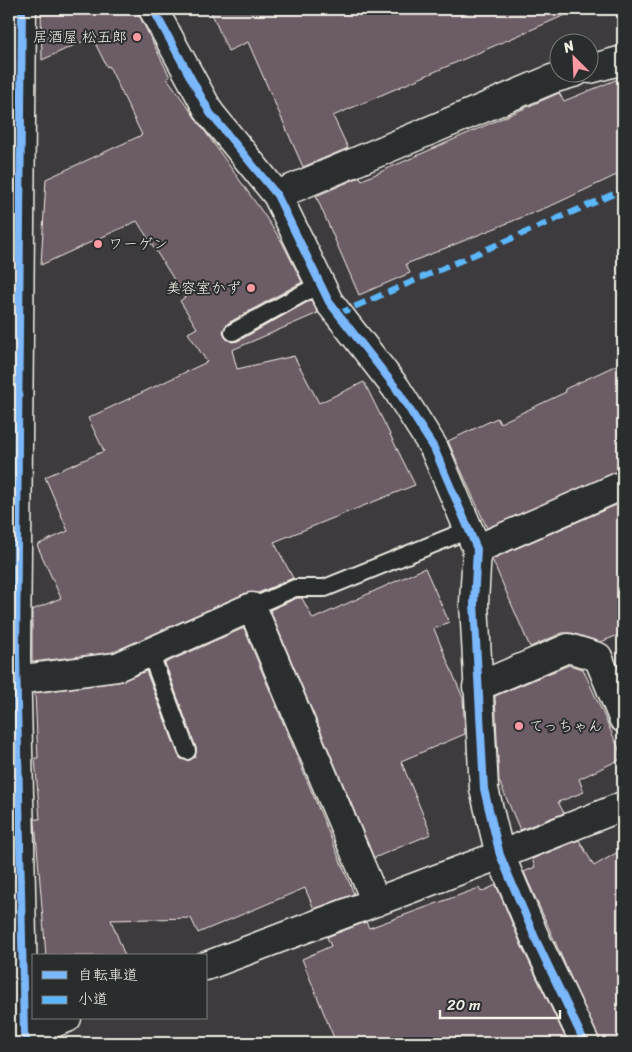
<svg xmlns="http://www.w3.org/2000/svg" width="632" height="1052" font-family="Sriracha,'Klee One',sans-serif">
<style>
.building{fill:#6c5b65;stroke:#f4f1e8}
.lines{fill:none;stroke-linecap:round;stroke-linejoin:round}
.lane-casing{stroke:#f4f1e8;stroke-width:20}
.street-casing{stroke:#f4f1e8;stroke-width:31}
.lane{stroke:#2a2d2e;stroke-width:16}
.street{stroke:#2a2d2e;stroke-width:28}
.quiet{stroke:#5cb8fa;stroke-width:6;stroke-dasharray:12 6;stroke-linecap:butt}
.cycleway-casing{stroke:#2a2d2e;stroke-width:11}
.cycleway{stroke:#7ab7fb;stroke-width:8}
.poi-dot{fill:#ff9aa2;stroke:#2a2d2e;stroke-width:2}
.labels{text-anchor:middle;stroke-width:4;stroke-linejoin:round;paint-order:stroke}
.poi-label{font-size:15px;fill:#f4f1e8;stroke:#2a2d2e;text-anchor:end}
</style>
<rect width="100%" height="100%" fill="#3e3b3e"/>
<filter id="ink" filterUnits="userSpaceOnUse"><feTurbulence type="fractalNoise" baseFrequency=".02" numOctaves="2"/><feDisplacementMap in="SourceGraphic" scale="10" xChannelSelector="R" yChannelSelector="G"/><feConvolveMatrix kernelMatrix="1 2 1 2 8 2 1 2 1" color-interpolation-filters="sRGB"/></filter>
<g filter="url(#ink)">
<!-- building -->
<path class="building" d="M41,9H137L139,15L170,77L167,78L263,213L282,242L302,282L228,323L223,331L225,337L232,342L238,341L311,300L318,313L232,350L237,369L294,356L319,403L364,382L415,485L274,542L293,578L258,593H246L113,652L32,662V610L61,598L37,545L68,531L45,477L104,451L88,418L207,362L188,333L197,328L180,301L185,297L137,221L41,265L46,179L142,135L109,66L107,67L92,37L42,60Z
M210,9H579L333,116L348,148L303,167L248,42L228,51Z
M623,77V172L555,204L406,264L410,273L359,295L316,196L360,177L362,180L559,93L564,101Z
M623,362V470L487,528L448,441L497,418L500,423L566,392L565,389Z
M623,502V633L601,642L572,633H562L530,647L492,559Z
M425,568L449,622L434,629L463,698L465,734L401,761L431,834L374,858L270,610L297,598H302L313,619Z
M244,628L354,894L314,909L305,888L198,933L191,918L111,920L125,956H46L35,822V819H40L35,758H38L35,693L119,682L146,671L178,754L181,759L190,760L195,757L196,748L165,663Z
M569,665L583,669L623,758L579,779L584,792L558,802L564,813L520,830L499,781L495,696Z
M579,840L594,866L623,849V1043H600L524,872L535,867L532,859Z
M496,885L522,947L568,1043H336L302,959L331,946L327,937L366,922L369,928L479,888L481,892Z"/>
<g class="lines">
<!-- lane casing -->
<g class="lane-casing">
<path id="lane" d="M233,332L320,284
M252,607L295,588H325L468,530
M150,652L187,751"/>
</g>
<!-- street casing -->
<g class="street-casing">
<path id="street" d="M22,9L16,654L24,1034L28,1043
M153,9L210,113L277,195L329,302L396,388L434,448L477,549L474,603L484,789L500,855L536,940L585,1043
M590,69L623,60
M277,195L552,79L576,72
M477,549L623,485
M16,680L117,667L252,607L376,902
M477,687L568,648L598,657L623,718
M206,966L500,855L623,806
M10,1040L67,1018"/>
</g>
<!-- lane -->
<use href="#lane" class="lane"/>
<!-- street -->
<use href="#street" class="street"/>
<!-- quiet -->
<path class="quiet" d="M338,314L623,190"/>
<!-- cycleway casing -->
<g class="cycleway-casing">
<path id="cycleway" d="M22,9L16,654L24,1034L28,1043
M153,9L210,113L277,195L329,302L396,388L434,448L477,549L474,603L484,789L500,855L536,940L585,1043"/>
</g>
<!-- cycleway -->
<use href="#cycleway" class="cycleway"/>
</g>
</g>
<!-- markers -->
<g class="poi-dot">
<circle cx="137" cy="37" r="5"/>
<circle cx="98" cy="244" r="5"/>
<circle cx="251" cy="288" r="5"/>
<circle cx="519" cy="726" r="5"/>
</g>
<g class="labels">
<!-- poi labels -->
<g class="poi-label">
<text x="127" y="42">居酒屋 松五郎</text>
<text x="108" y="249" text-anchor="start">ワーゲン</text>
<text x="241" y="293">美容室かず</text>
<text x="529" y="731" text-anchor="start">てっちゃん</text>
</g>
</g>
<!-- margin -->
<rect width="632" height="1052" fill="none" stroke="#2a2d2e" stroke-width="30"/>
<rect x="15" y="15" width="602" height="1022" fill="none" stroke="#f4f1e8" stroke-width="2" filter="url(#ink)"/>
<!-- legend -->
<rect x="32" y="954" width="175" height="65" fill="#2a2d2e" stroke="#7b7b78"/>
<rect x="42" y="971" width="25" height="8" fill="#7ab7fb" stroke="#7b7b78"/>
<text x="78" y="980" font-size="15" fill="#f4f1e8">自転車道</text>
<rect x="42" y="996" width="25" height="8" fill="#5cb8fa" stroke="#7b7b78"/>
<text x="78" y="1004" font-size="15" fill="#f4f1e8">小道</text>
<!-- north arrow -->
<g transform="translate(574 58) rotate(336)"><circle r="24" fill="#2a2d2e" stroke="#7b7b78"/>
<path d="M0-4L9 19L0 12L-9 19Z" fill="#ff9aa2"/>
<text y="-8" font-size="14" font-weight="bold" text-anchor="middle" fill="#f4f1e8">N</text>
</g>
<!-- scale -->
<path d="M440 1010v8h120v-8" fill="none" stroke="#f4f1e8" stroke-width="2.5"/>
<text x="447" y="1010" font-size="15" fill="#f4f1e8" stroke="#2a2d2e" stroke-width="4" paint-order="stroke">20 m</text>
</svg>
